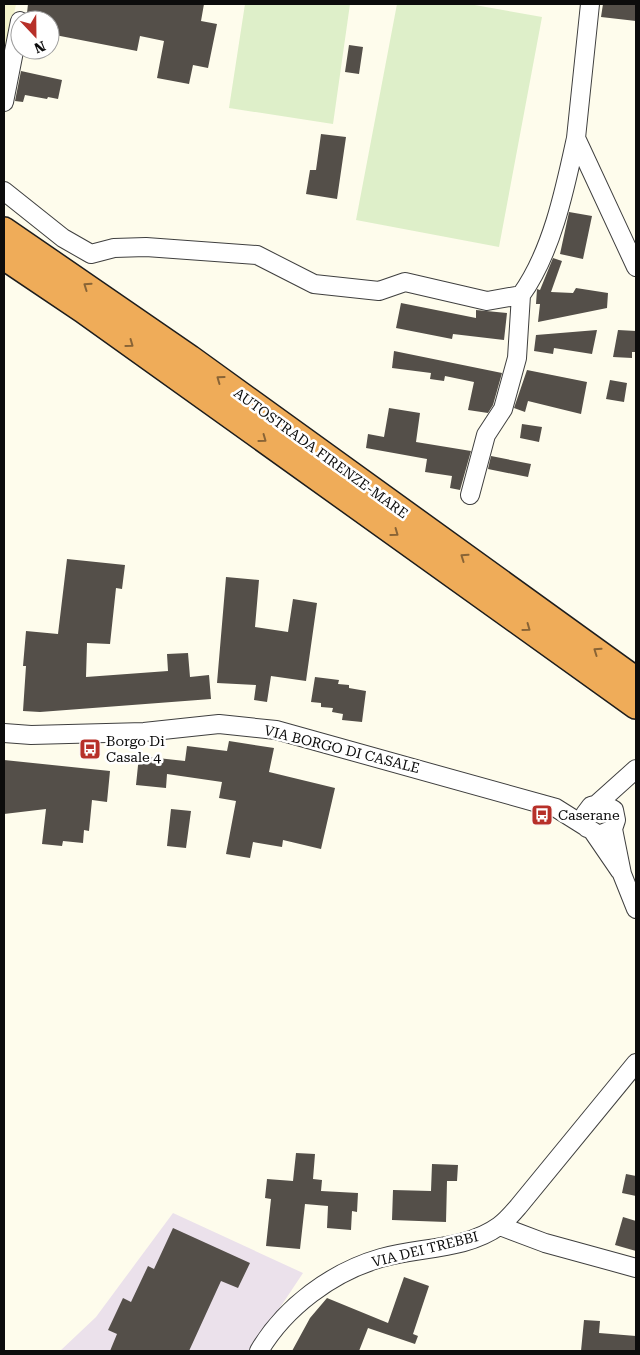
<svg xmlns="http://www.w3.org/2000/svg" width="640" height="1355" font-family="'Roboto Serif',serif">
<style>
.industrial{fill:#ebe1eb}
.farmland{fill:#f3f3cd}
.pitch{fill:#deefc9}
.building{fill:#544f49}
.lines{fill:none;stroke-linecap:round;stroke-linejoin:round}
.minor-casing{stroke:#3f3f3f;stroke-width:20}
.highway-casing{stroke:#1d1d1d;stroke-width:28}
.minor{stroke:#fff;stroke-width:18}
.highway{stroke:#efac59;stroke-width:25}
.oneway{stroke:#896436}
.labels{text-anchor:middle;stroke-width:5;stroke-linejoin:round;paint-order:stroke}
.street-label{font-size:14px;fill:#0c0c0c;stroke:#fff}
.poi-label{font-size:14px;fill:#0c0c0c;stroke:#fff;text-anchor:start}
</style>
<rect width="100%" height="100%" fill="#fefcec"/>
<!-- industrial -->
<path class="industrial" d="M173,1213L303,1273L251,1351H60L96,1317Z"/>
<!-- farmland -->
<path class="farmland" d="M4,4H16L4,65Z"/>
<!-- pitch -->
<path class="pitch" d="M245,4H350L333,124L229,108Z
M397,4H469L542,17L499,247L356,220Z"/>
<!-- building -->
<path class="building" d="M28,4H204L201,21L217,24L208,68L193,65L189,84L157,78L164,41L140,36L137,51L50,34V20H30L27,13Z
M603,4H636V21L601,17Z
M349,45L363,47L359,74L345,72Z
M21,71L62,80L58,99L48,97L47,99L25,95L23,102L15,101Z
M321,134L346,137L337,199L306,194L310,170H316Z
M569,212L592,216L583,259L560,254Z
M553,258L562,261L551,292L573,293L576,288L608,293L607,308L538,322L540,304H536L537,289L540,290Z
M401,303L476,318V310L507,313L504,340L453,334L452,339L396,328Z
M597,330L592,354L554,348L553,354L534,351L536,335Z
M618,330L636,331V352H632V358L613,357Z
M394,351L502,373L493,405L488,413L468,410L474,382L445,376L444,381L430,379L431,373L392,368Z
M527,370L587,382L581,414L528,401L525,412L514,408Z
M610,380L627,383L624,402L606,399Z
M389,408L420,413L416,442L471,451L460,490L450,488L452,476L425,472L427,459L366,448L368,434L384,437Z
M522,424L542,427L539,442L520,438Z
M491,456L531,464L528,477L488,469Z
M67,559L125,565L122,589L116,588L110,644L87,643L86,677L168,671L167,654L188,653L190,677L209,675L211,699L40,712L23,711L26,666H23L26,631L58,634Z
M226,577L259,580L255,627L288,632L293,599L317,603L306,681L271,676L267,702L254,700L256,685L217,683Z
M315,677L339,680L338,684L349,685V688L366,691L362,722L342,720L343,714L332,712L333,708L321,707V703L311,702Z
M229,741L274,748L269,772L335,788L321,849L283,840L282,847L253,842L250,858L226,854L236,801L219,798L222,782L167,774L166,788L136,785L139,756L185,761L187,746L227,751Z
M4,760L110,771L107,802L92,800L89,831L84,830L83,843L63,841L62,846L42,844L46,809L4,814Z
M171,809L191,811L186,848L167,846Z
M296,1153L315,1154L313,1179L322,1180L321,1191L358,1193L357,1212L352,1211L351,1230L327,1228L328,1206L305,1204L300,1249L266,1246L271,1199L265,1198L267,1179L293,1181Z
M432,1164L458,1165L457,1181H447L446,1222L392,1220L393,1190L431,1191Z
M626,1174L636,1176V1196L622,1193Z
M623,1217L636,1221V1251L615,1245Z
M173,1228L250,1263L238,1288L221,1281L189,1351H110L117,1334L108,1330L123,1298L131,1302L148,1266L154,1269Z
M404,1277L429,1286L413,1334L418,1336L415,1344L368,1328L359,1351H292L310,1318L327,1298L388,1323Z
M584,1320L600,1321L599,1333L636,1336V1351H581Z"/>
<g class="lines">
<!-- minor casing -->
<g class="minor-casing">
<path id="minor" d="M590,4L576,138L636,267
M4,102L20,21
M4,191L63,238L91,254L114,248L146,247L257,255L314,284L379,291L405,282L487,301L521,295C552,252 565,189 576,138
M470,495L486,435L503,409L517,358L521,295
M4,733L31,735L144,732L219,724L276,730L556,808L599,835L613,829L616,820L614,810L602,803L591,806L585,814L587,828
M597,804L636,769
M613,829L622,874L636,909
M594,833L620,871
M500,1226L545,1243L636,1268
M259,1351C285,1307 332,1272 381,1258C419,1247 466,1250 499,1226C506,1221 512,1214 518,1207L636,1063"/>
</g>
<!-- highway casing -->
<g class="highway-casing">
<path id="highway" d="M4,230L190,358L636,680
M4,257L83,310L636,706"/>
</g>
<!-- minor -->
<use href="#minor" class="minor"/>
<!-- highway -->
<use href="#highway" class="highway"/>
</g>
<!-- one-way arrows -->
<defs><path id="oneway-chevron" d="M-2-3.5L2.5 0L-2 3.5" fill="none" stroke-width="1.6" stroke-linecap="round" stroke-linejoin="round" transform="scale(1.25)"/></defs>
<g class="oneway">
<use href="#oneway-chevron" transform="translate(87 286) rotate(-145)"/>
<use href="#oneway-chevron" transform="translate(130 344) rotate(36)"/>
<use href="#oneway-chevron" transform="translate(220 379) rotate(-144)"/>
<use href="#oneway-chevron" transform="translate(263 439) rotate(36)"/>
<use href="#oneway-chevron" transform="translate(395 533) rotate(36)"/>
<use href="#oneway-chevron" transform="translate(464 557) rotate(-145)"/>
<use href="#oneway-chevron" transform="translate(527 628) rotate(36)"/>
<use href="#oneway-chevron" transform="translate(597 651) rotate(-145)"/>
</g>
<!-- icons -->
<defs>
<g id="bus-square" transform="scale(1.125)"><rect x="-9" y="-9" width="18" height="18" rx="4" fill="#b73029" stroke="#fff"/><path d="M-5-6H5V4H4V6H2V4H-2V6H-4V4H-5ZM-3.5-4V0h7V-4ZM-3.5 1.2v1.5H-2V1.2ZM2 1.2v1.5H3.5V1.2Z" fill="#fff"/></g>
</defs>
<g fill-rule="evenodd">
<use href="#bus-square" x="90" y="749"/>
<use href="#bus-square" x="542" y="815"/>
</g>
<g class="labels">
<!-- street labels -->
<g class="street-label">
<text transform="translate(321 453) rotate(36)" y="5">AUTOSTRADA FIRENZE-MARE</text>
<text transform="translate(342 749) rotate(14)" y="5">VIA BORGO DI CASALE</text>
<text transform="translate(425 1249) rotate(-14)" y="5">VIA DEI TREBBI</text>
</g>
<!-- poi labels -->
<g class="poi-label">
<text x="106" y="746">Borgo Di<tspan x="106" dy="16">Casale 4</tspan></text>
<text x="558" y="820">Caserane</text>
</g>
</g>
<!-- border -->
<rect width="640" height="1355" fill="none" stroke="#0c0c0c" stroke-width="10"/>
<!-- north arrow -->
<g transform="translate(35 35) rotate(158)"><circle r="24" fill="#ffffff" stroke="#9e9e9e"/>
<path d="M0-4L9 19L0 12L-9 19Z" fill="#b73029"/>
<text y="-8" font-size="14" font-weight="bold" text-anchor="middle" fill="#0c0c0c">N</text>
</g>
</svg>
